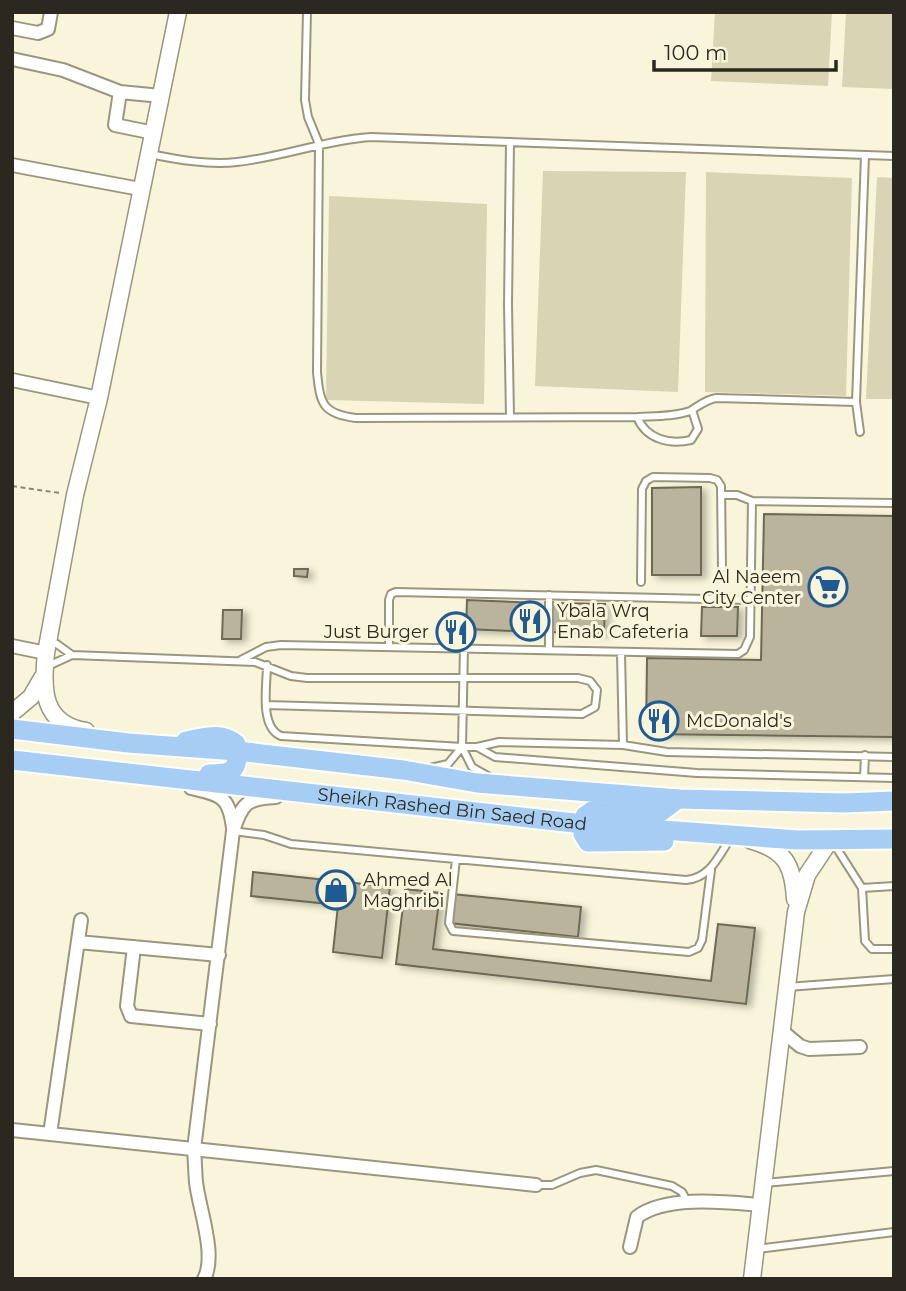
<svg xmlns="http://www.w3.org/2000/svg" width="906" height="1291" font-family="Montserrat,sans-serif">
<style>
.green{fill:#d9d4b3}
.building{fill:#b9b49b;stroke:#6d6952;stroke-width:2;filter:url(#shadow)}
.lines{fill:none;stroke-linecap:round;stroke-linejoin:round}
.service-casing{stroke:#9b977e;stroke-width:10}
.minor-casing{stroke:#9b977e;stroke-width:16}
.tertiary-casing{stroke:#9b977e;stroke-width:19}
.primary-casing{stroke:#fff;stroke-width:23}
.path{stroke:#898674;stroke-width:2;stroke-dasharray:5 3.5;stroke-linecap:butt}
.service{stroke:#fff;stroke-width:6}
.minor{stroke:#fff;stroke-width:12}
.tertiary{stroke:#fff;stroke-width:16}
.primary{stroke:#a6cdf3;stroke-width:19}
.labels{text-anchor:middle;stroke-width:6;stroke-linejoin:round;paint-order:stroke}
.poi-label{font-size:18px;fill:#2b291f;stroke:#f9f5da;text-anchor:start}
.street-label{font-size:18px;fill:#2b291f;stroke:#f9f5da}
</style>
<defs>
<filter id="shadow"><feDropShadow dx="5" dy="3" stdDeviation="3.5" flood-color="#0004"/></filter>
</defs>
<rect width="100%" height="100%" fill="#f9f5da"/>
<!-- green -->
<path class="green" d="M715,12H832L828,86L711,81Z
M846,12H894V89L842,87Z
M543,171L686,172L678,392L535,386Z
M706,172L852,178L846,396L705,392Z
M877,177L894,178V399H866Z
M329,196L487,204L484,404L326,400Z"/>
<!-- building -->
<path class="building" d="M701,487V575H652V488Z
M764,514L894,516V737L646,734L647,658L761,660Z
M294,569H308L307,577L294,576Z
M467,600L538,603L537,632L466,629Z
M552,603L605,604L604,633L551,632Z
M702,607H738L737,636H701Z
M223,610H242L241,639H222Z
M253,872L390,887L382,958L333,952L338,905L251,896Z
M405,889L440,893L433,949L711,981L718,924L755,928L746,1004L396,964Z
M452,894L581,907L578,937L449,923Z"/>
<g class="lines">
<!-- service casing -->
<g class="service-casing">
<path id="service" d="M307,12L305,100L308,117L319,144L317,372C320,403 322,414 356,418L637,417C654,416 673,417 690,411C699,406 705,400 716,398L856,402
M510,142L508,305L510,417
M150,154C179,160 208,165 237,162C283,157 325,140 371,137L894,156
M637,417C646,439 669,445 691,440L698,429L692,410
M860,432L856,402L865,155
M721,495H737L752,501L894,503
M641,582L642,489L646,481L653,477L710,478L717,480L721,486L722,568
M549,595V650
M52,636L54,642L72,655L255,662L291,676L307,678H578L590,681L597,690L595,707L582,714L267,705
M389,647V600L391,594L396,592L751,600
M464,647L462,747L472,767L488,776
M621,653L623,745
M241,660L266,647L281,645L738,654L744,650L750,637L752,501
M267,665C267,685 259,727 281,736L462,747H477L499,742L623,745L667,752L894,757
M48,666L72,655
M477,747L495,757L697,773L894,778
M430,768L448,764L462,747
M864,777L865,755
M233,831L264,835L291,844L686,880C710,878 718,857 730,839
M834,844L862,888L865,941L872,949H894
M456,859L449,923L453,931L689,952L698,948L702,940L711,870
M862,888L894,886
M787,987L894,979
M765,1183L894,1171
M536,1185H552L580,1173L596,1170L672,1186L682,1192L687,1201
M757,1249L894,1232"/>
</g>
<!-- minor casing -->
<g class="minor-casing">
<path id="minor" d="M12,28L38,33L48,29L51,12
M12,59L63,70L120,92
M154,133L115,125L120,92L161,96
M12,165L140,189
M12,380L99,398
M12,646L46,653
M191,788C220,795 229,795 233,828
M78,942L219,955
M134,947L127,1006L131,1016L210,1024
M782,1031L800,1046L809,1049L860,1047
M12,1130L536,1185
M50,1134L81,920
M630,1247L637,1217C666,1195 725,1202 760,1205
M204,1279C217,1255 199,1209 196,1182C195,1171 195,1160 194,1149L233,831C242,804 246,798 276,797"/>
</g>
<!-- tertiary casing -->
<g class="tertiary-casing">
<path id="tertiary" d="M12,713L31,697L42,678
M86,731C42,724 42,689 46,653L75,495L99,398L178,12
M750,840C785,850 793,864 795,899
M752,1279L796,912L807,875L831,839"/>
</g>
<!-- primary casing -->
<g class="primary-casing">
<g id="primary">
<path d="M12,729L128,743L237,751L403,770L477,783L678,799L845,803L894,801"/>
<path d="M186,741C203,738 221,731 236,744C239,770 235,774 209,774"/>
<path id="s1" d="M12,760L583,824L797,840L894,839"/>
<path d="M664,841L588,842L583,834L585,816L592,811L651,815L662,811L678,799"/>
</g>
</g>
<!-- path -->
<path class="path" d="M12,486L60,493"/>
<!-- service -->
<use href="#service" class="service"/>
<!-- minor -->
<use href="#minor" class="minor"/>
<!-- tertiary -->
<use href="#tertiary" class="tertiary"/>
<!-- primary -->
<use href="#primary" class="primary"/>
</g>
<!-- icons -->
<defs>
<g id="supermarket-ring" transform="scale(2.0125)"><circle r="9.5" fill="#f9f5da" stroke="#1f5b92" stroke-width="1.5"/><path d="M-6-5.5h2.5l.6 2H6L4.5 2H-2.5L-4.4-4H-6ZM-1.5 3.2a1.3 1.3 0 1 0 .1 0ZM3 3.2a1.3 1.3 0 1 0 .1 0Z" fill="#1f5b92"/></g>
<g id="restaurant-ring" transform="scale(2.0125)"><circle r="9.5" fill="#f9f5da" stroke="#1f5b92" stroke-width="1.5"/><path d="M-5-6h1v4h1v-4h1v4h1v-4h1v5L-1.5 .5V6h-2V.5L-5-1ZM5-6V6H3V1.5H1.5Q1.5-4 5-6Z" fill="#1f5b92"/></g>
<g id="shop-ring" transform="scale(2.0125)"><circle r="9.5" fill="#f9f5da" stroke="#1f5b92" stroke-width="1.5"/><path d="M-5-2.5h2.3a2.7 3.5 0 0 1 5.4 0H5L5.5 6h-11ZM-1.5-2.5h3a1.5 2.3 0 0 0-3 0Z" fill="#1f5b92"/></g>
</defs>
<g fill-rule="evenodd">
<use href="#supermarket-ring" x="828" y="587"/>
<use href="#restaurant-ring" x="530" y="621"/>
<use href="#restaurant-ring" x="456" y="632"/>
<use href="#restaurant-ring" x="659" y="721"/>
<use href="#shop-ring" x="336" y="890"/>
</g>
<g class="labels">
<!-- poi labels -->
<g class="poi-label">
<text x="801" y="583" text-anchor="end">Al Naeem<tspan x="801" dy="21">City Center</tspan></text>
<text x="557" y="617">Ybala Wrq<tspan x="557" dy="21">Enab Cafeteria</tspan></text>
<text x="429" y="638" text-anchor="end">Just Burger</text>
<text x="686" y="727">McDonald's</text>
<text x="363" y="886">Ahmed Al<tspan x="363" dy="21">Maghribi</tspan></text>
</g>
<!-- street labels -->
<g class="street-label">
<text dy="6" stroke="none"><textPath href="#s1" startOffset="443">Sheikh Rashed Bin Saed Road</textPath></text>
</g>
</g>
<!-- border -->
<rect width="906" height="1291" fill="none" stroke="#2b291f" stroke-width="28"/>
<!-- scale -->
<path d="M654 60v10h182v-10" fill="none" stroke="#2b291f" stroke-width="3.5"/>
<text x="664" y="60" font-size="21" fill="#2b291f" stroke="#f9f5da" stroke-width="5" paint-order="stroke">100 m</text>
</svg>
